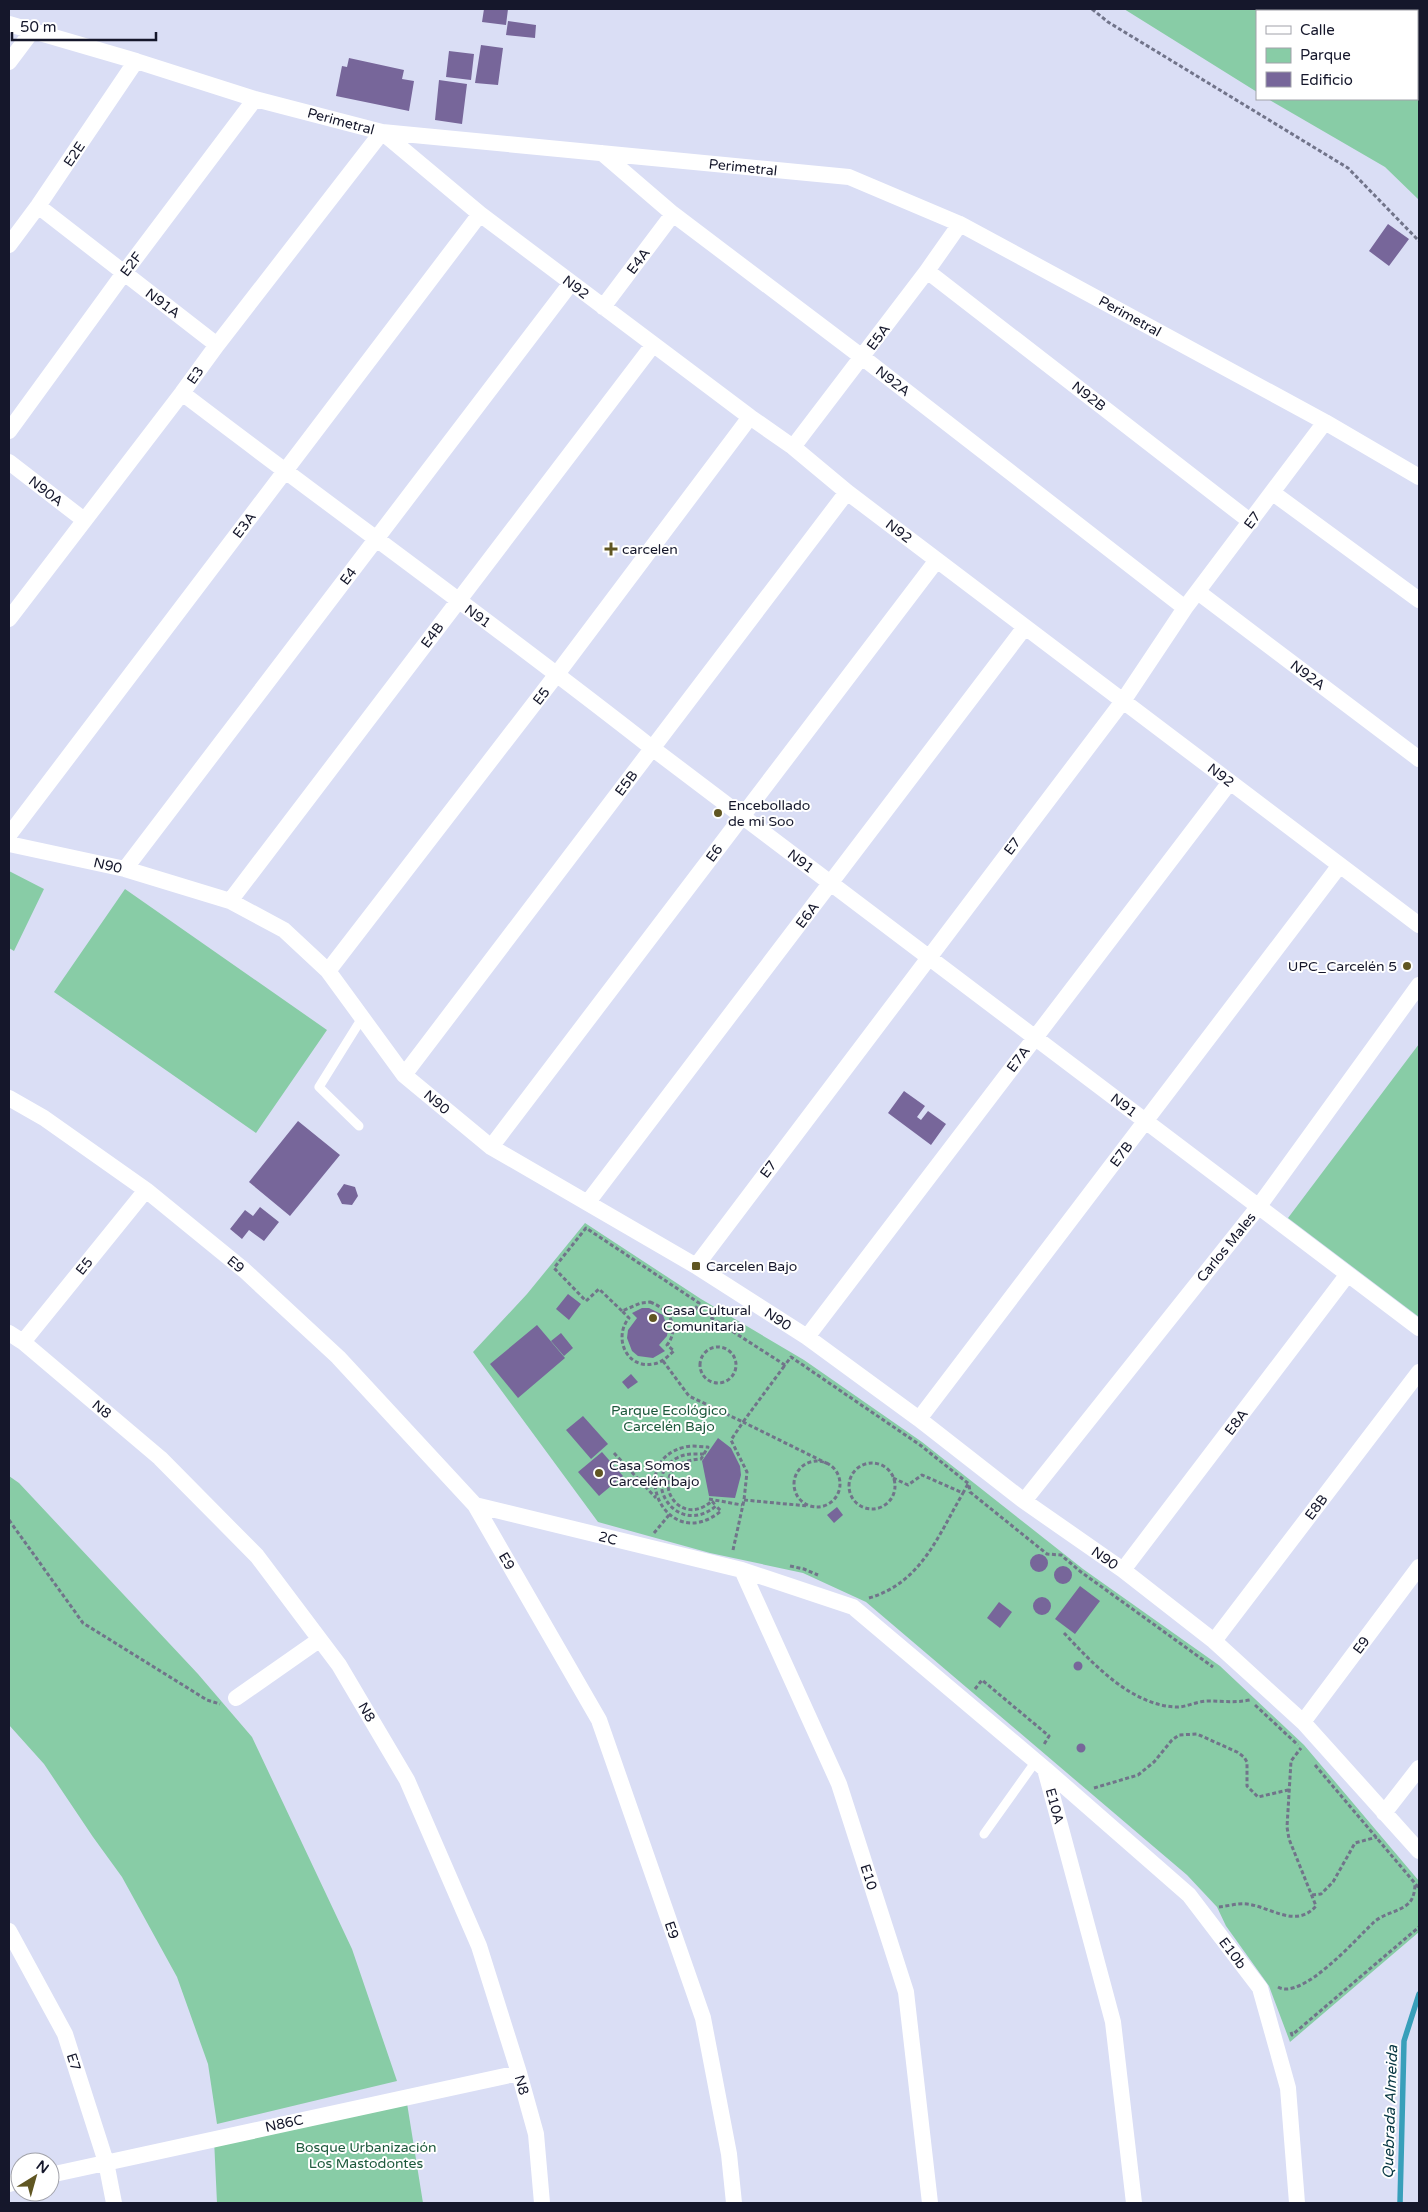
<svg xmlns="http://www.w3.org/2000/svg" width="1428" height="2212" font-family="'Varela Round',sans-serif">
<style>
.green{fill:#88cca6}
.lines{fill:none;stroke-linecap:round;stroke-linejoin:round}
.stream{stroke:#389fba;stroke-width:5.5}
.building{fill:#77669a}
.path{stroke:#71748a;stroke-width:3;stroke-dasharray:4 2.5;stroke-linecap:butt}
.lane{stroke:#fff;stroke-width:9}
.street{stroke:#fff;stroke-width:16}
.poi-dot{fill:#605622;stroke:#fff;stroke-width:2}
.labels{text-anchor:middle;stroke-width:4;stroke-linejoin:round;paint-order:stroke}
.street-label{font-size:14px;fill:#15172b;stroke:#fff}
.poi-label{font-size:14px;fill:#15172b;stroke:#fff;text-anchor:start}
.park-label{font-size:14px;fill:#1d593c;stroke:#fff}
.water-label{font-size:15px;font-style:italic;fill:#073743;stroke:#fff}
</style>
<rect width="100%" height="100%" fill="#dadef5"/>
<!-- green -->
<path class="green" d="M1124,9H1419V200L1385,167L1268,99H1417V11H1257V92Z
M9,871L44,889L14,951L9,948Z
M125,889L327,1030L256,1133L54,992Z
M1419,1044V1317L1288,1218Z
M585,1223L701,1299L804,1360L922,1442L1083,1569L1220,1666L1304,1745L1419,1881V1932L1290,2042L1269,1986L1226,1926L1217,1907L1187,1875L866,1602L803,1573L710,1553L598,1522L473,1352L527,1294Z
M9,1476L19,1483L198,1674L252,1737L352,1949L397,2081L217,2124L208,2064L177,1977L122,1877L93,1837L44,1764L9,1725Z
M406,2097L423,2203H217L214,2139Z"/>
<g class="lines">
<!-- stream -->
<path class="stream" d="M1400,2203L1404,2041L1419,1994"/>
</g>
<!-- building -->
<path class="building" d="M484,9H508L506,25L482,22Z
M508,21L536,25L535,38L506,35Z
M481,45L503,48L498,85L475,83Z
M449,51L474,54L471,80L446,77Z
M349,58L404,70L402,79L414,81L409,111L336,96L342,66L347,67Z
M439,80L467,84L462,124L435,120Z
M1388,224L1409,239L1389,266L1369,251Z
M904,1091L925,1106L917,1117L921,1120L928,1111L946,1124L931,1145L888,1113Z
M298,1121L340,1155L290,1216L249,1182Z
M344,1184L355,1187L358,1196L352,1205L342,1204L337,1194Z
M260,1207L279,1222L264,1241L249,1230L242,1239L230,1229L245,1210L253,1216Z
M568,1294L581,1304L569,1320L556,1309Z
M642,1308H649L663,1315L668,1329L667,1336L659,1345L665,1351L653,1358L638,1356L632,1351L627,1338L628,1330L637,1318L632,1313Z
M537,1325L565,1358L518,1398L490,1364Z
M561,1333L573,1348L564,1356L551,1341Z
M631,1374L638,1382L628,1389L622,1382Z
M583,1416L608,1444L591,1459L566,1430Z
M718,1438L731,1448L740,1466L741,1475L735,1498L709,1496L702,1461Z
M602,1452L623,1476L599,1496L578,1472Z
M837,1507L843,1515L834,1523L827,1515Z
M1030 1563a9 9 0 1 1 18 0a9 9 0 1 1-18 0Z
M1054 1575a9 9 0 1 1 18 0a9 9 0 1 1-18 0Z
M1080,1586L1100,1601L1075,1634L1055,1619Z
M1033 1606a9 9 0 1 1 18 0a9 9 0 1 1-18 0Z
M999,1602L1012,1612L1000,1628L987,1618Z
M1073.5 1666a4.5 4.5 0 1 1 9 0a4.5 4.5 0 1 1-9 0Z
M1076.5 1748a4.5 4.5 0 1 1 9 0a4.5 4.5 0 1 1-9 0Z"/>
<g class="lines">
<!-- path -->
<path class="path" d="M1092,9L1108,22L1348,168L1419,241
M650,1302C669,1309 681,1327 667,1345L674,1351C668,1356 662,1363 653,1364C626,1369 613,1337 629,1318L622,1311L641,1303Z
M622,1311L599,1289L586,1301L554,1268L586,1228L699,1303L696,1308L785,1365L791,1357L920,1445L969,1484L970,1492L1047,1554L1061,1555L1081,1572L1213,1667
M700 1365a18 18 0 1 1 36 0a18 18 0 1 1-36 0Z
M663,1361L689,1396L743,1422L785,1365
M614,1453L656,1498
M704,1454C695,1454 686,1453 677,1458C639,1478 676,1539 716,1506L721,1511C666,1556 624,1461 685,1447C692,1445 701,1447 708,1447L701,1459C641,1462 674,1534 712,1501L716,1506
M794 1484a23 23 0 1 1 46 0a23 23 0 1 1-46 0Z
M849 1486a23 23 0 1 1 46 0a23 23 0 1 1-46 0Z
M893,1478L908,1485L922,1475L963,1493L968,1484
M709,1499L742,1505
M744,1500L808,1506
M9,1520L83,1623L207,1700L220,1704
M654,1533L669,1515
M733,1550L744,1500L747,1472L731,1440L743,1422L828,1464
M790,1566L804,1569L818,1575
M869,1598C921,1583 938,1536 963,1493
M1064,1633C1093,1664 1132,1706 1177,1707C1187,1707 1197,1701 1208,1701C1223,1701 1234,1703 1250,1700
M975,1689L982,1680L1049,1736L1043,1746
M1255,1705L1298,1745
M1315,1765L1419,1888
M1094,1788L1138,1775L1154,1762L1172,1740L1179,1735L1197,1734L1237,1752L1244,1757L1247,1762V1786L1258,1797L1288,1790
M1312,1895L1321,1894L1333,1882L1355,1843L1377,1837
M1219,1907C1228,1906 1238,1903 1247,1904C1271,1907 1296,1929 1316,1906L1289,1839L1287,1827L1291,1761L1301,1748
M1278,1987C1302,2001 1357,1938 1373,1923C1383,1913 1401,1912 1410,1902C1414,1897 1415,1889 1415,1883
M1291,2032L1292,2035L1419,1927"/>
<!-- lane -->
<path class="lane" d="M359,1126L319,1087L362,1018
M984,1834L1036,1761"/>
<!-- street -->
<path class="street" d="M9,24L136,61L255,99L382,132L849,177L960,224L1325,422L1419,477
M9,62L33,30
M602,153L673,214L862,357L1185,608
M38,206L217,345
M9,245L38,206L136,61
M927,271L1251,522
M603,307L673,214
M182,393C338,512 498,627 652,748L1419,1328
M9,431L124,273L255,99
M793,447L927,271L960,224
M9,462L84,520
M1273,493L1419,600
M1198,592L1419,759
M9,619L182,393L217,345L382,132L480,214L750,417L793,447L847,492L1419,925
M9,835L480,214
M9,844L125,869L230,901L284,930L328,971L404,1075L491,1147L696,1266L807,1337L919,1419L1024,1501L1123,1570L1214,1641L1303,1722L1419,1851
M125,869L571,283
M230,901L653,345
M328,971L557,674L750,417
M404,1075L847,492
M9,1098L44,1118L146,1190L244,1270L338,1357L475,1505L599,1720L703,2018L729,2154L734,2203
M491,1147L937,560
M588,1202L1025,627
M696,1266L1123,701L1185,608L1325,422
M9,1333L23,1342L160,1458L257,1556L339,1665L407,1780L479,1946L519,2073L536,2134L542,2203
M807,1337L1230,782
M23,1342L146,1190
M919,1419L1340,865
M1024,1501L1259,1206L1419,985
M475,1505L742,1570L853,1607L1045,1769L1113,2022L1134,2203
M742,1570L839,1784L906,1992L930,2203
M1123,1570L1348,1274
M1214,1641L1419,1372
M236,1698L319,1640
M1303,1722L1419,1567
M1045,1769L1189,1895L1260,1988L1288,2088L1297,2203
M1384,1813L1419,1768
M9,1931L65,2034L106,2162L114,2203
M50,2175L519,2073
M9,2184L20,2181"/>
</g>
<!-- markers -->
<g class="poi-dot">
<path d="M608.5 541.5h5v5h5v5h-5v5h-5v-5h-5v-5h5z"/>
<circle cx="718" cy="813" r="5"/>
<circle cx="1407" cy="966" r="5"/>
<rect x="691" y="1261" width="10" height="10" rx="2.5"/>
<circle cx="653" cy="1318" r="5"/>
<circle cx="599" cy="1473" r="5"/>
</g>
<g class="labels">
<!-- street labels -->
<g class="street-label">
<text transform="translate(341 121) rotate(15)" y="5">Perimetral</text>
<text transform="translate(74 154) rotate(-56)" y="5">E2E</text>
<text transform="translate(743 167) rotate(6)" y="5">Perimetral</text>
<text transform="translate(638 261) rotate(-53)" y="5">E4A</text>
<text transform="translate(131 264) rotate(-53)" y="5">E2F</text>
<text transform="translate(576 287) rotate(37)" y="5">N92</text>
<text transform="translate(163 303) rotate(37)" y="5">N91A</text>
<text transform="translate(1130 316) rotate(29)" y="5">Perimetral</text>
<text transform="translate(878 337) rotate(-53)" y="5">E5A</text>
<text transform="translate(195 375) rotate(-55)" y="5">E3</text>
<text transform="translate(893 381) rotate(38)" y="5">N92A</text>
<text transform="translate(1089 396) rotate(38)" y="5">N92B</text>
<text transform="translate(46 491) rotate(38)" y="5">N90A</text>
<text transform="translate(1252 520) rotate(-53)" y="5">E7</text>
<text transform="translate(244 525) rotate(-53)" y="5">E3A</text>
<text transform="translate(899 531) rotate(37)" y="5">N92</text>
<text transform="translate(348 576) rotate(-53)" y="5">E4</text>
<text transform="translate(478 616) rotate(36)" y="5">N91</text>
<text transform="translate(432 635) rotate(-53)" y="5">E4B</text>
<text transform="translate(1308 675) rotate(37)" y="5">N92A</text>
<text transform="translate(541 696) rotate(-52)" y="5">E5</text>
<text transform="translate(1221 775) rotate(37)" y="5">N92</text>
<text transform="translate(626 783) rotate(-53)" y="5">E5B</text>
<text transform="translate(1012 846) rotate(-53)" y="5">E7</text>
<text transform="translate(714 853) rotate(-53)" y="5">E6</text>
<text transform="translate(801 861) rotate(37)" y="5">N91</text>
<text transform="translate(108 865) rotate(13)" y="5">N90</text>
<text transform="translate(807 915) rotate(-53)" y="5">E6A</text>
<text transform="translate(1018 1059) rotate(-53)" y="5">E7A</text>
<text transform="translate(437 1102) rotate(40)" y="5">N90</text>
<text transform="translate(1124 1105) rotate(37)" y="5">N91</text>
<text transform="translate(1121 1154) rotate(-53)" y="5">E7B</text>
<text transform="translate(768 1169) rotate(-53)" y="5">E7</text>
<text transform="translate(1226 1247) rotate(-51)" y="5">Carlos Males</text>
<text transform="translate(236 1264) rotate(40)" y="5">E9</text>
<text transform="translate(84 1266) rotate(-51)" y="5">E5</text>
<text transform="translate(778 1319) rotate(33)" y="5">N90</text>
<text transform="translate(102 1409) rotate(40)" y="5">N8</text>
<text transform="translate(1236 1422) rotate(-53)" y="5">E8A</text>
<text transform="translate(1316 1507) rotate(-53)" y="5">E8B</text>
<text transform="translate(608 1538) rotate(14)" y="5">2C</text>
<text transform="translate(1105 1558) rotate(35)" y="5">N90</text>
<text transform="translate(507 1561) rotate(60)" y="5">E9</text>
<text transform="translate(1361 1645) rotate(-53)" y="5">E9</text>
<text transform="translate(367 1712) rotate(60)" y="5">N8</text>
<text transform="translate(1055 1806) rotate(75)" y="5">E10A</text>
<text transform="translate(869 1877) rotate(72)" y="5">E10</text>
<text transform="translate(672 1930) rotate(71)" y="5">E9</text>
<text transform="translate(1233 1953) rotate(53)" y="5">E10b</text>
<text transform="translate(74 2062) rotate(72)" y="5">E7</text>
<text transform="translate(522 2085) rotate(74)" y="5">N8</text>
<text transform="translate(284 2123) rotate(-12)" y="5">N86C</text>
</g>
<!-- poi labels -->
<g class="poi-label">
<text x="622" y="554">carcelen</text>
<text x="728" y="810">Encebollado<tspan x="728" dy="16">de mi Soo</tspan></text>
<text x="1397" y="971" text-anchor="end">UPC_Carcelén 5</text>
<text x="706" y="1271">Carcelen Bajo</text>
<text x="663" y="1315">Casa Cultural<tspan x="663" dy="16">Comunitaria</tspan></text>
<text x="609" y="1470">Casa Somos<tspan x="609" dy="16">Carcelén bajo</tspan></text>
</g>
<!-- park labels -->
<g class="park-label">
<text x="669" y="1415">Parque Ecológico<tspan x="669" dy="16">Carcelén Bajo</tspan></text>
<text x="366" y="2152">Bosque Urbanización<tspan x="366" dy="16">Los Mastodontes</tspan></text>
</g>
<!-- water labels -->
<g class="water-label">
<text transform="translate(1390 2112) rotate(-88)" y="5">Quebrada Almeida</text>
</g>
</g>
<!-- border -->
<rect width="1428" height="2212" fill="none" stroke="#15172b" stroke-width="20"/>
<!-- legend -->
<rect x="1256" y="10" width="162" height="90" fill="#ffffff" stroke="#a1a2aa"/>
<rect x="1266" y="26" width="25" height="8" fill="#ffffff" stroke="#a1a2aa"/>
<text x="1300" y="35" font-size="15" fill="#15172b">Calle</text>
<rect x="1266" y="48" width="25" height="15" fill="#88cca6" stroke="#a1a2aa"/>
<text x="1300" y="60" font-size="15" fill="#15172b">Parque</text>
<rect x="1266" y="72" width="25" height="15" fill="#77669a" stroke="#a1a2aa"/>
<text x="1300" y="85" font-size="15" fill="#15172b">Edificio</text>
<!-- north arrow -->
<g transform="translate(35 2177) rotate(37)"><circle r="24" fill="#ffffff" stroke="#a1a2aa"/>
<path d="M0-4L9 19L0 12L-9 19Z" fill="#605622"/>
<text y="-8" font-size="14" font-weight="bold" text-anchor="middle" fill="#15172b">N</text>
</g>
<!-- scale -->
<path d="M12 32v8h144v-8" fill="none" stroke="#15172b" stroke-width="2.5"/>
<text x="20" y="32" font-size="15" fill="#15172b" stroke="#ffffff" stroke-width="4" paint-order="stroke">50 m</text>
</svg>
